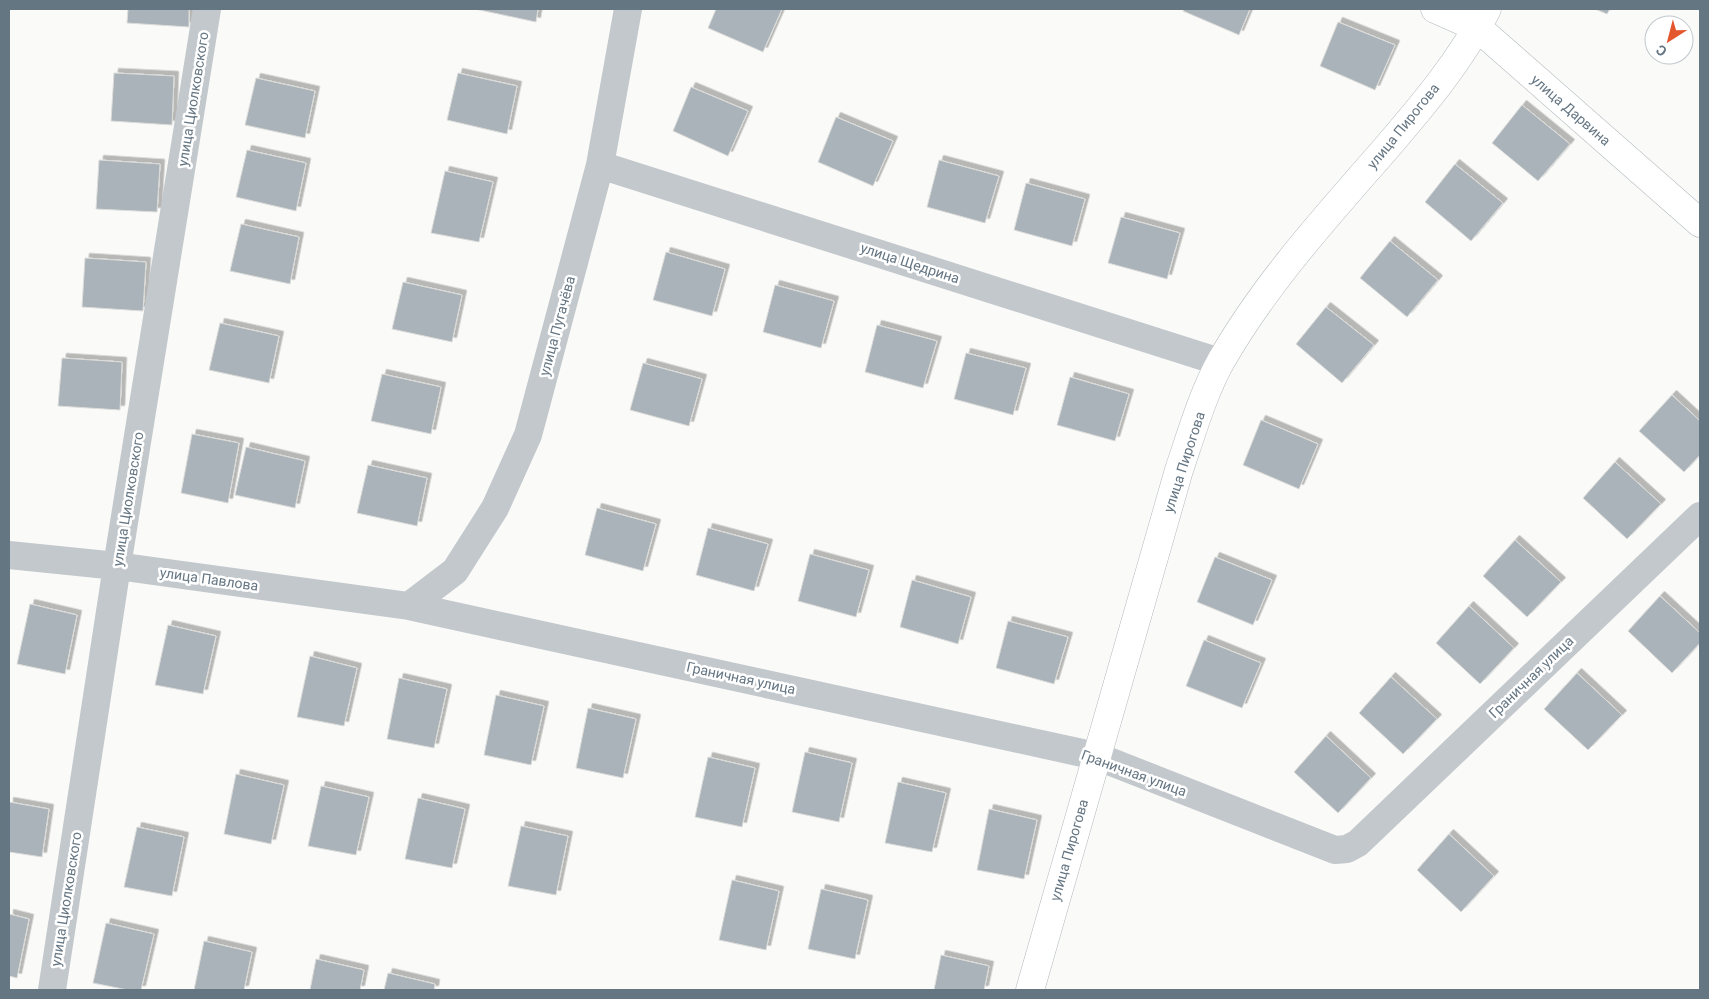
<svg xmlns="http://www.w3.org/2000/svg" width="1709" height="999" font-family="Roboto,sans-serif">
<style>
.building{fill:#aab3b9;stroke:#dcdcda;filter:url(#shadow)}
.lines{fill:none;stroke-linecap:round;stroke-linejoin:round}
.secondary-casing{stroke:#b3babf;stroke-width:29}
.street{stroke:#c3c8cc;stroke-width:28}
.secondary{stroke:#fff;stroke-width:28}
.labels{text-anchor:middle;stroke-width:5;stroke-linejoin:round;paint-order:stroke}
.street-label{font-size:14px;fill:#657683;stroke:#fff}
</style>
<defs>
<filter id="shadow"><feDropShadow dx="4.5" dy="-4.5" stdDeviation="0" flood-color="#0004"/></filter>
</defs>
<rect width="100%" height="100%" fill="#fafaf8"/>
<!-- building -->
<path class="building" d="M128,9H189V27L127,23Z
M475,9H538L536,22Z
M716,9H782L763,52L708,28Z
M1184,9H1250L1239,35L1183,11Z
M1595,9H1610L1607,14Z
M1338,22L1395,45L1375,90L1320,66Z
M114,73L174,76L172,125L111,121Z
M458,73L517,86L507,134L447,120Z
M256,78L315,91L305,138L245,125Z
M691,87L748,111L728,156L673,131Z
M1522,105L1570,144L1538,181L1492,143Z
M836,117L893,141L873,186L818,162Z
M247,150L306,163L296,211L236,197Z
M99,160L160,164L157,212L96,209Z
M939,160L999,176L985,223L927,207Z
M1455,164L1503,203L1471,241L1425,202Z
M445,171L493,182L479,242L431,233Z
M1026,183L1085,199L1072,246L1014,230Z
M1121,217L1180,233L1167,279L1108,263Z
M241,224L299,237L290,284L230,271Z
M1390,241L1438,280L1407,317L1360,278Z
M666,252L725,269L712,316L653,300Z
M85,258L146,262L143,311L82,307Z
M403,282L462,295L452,342L392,329Z
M775,285L834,301L821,348L763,332Z
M1326,307L1374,345L1342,383L1296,344Z
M220,323L279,336L269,383L209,370Z
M877,325L937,341L923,388L865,372Z
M966,353L1026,368L1013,415L954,399Z
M62,358L122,362L120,410L58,406Z
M643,363L702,379L689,426L630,410Z
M382,374L441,387L431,434L371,421Z
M1070,377L1129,394L1115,441L1057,425Z
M1672,395L1700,421V455L1684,472L1639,431Z
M1261,420L1318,444L1299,489L1243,465Z
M192,434L239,443L228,503L181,493Z
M246,447L305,461L295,508L235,495Z
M1615,462L1661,504L1627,539L1583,498Z
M368,465L427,478L417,526L357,513Z
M597,508L656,524L643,571L585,555Z
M708,528L768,544L754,591L696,575Z
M1515,540L1561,582L1527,617L1483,576Z
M810,554L869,570L856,617L798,601Z
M1215,557L1272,580L1253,625L1197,602Z
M912,580L971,597L958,644L900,627Z
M1660,596L1700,633V643L1672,673L1628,631Z
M30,604L77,615L65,674L17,664Z
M1469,606L1514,648L1480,684L1436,643Z
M1008,621L1068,637L1054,684L996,668Z
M168,625L216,636L203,694L155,685Z
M1204,640L1261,663L1242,708L1186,686Z
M310,656L357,668L344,726L297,717Z
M1577,673L1622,715L1588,750L1544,709Z
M1391,677L1437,719L1403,754L1359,713Z
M399,678L447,689L434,748L387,739Z
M496,695L544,706L531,765L484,755Z
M588,708L636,719L623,778L576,768Z
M1326,736L1371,778L1338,813L1294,772Z
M805,752L852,763L839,822L792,812Z
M708,757L755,768L742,827L695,817Z
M236,774L284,785L271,844L224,834Z
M898,782L946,793L932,852L885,843Z
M321,786L369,797L356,855L308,846Z
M418,798L465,809L452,868L405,859Z
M9,802L49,809L42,857L9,852Z
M989,809L1037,820L1024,879L977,870Z
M521,826L568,836L556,895L508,886Z
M137,827L184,837L172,896L124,887Z
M1449,834L1494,876L1461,912L1417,870Z
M732,880L779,891L766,950L719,940Z
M821,889L868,900L855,959L808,949Z
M9,914L29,919L17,978L9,976Z
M106,923L154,934L141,990H128L93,983Z
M204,941L252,952L244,990H194Z
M941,955L989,966L984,990H934Z
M316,959L364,970L360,990H310Z
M388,973L435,984L434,990H384Z"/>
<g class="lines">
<!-- secondary casing -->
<g class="secondary-casing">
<path id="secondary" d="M1435,9L1478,28L1700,223
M1030,990L1179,470C1191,435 1203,393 1221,361C1266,282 1329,214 1388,146C1424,104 1462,59 1487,9"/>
</g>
<!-- street -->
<path class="street" d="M600,165L1220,362
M9,555L117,566L409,606L1096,756L1335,850L1347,849L1358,843L1700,516
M409,606L455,571L495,508L528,435L600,165L628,9
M52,990L117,566L207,9"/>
<!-- secondary -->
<use href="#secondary" class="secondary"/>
</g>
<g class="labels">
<!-- street labels -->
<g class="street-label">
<text transform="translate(193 99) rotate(-81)" y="5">улица Циолковского</text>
<text transform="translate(1571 110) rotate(41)" y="5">улица Дарвина</text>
<text transform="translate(1403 126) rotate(-51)" y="5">улица Пирогова</text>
<text transform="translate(910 263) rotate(18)" y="5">улица Щедрина</text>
<text transform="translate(557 326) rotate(-75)" y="5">улица Пугачёва</text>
<text transform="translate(1184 462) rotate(-72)" y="5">улица Пирогова</text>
<text transform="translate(128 499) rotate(-81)" y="5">улица Циолковского</text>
<text transform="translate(209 579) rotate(8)" y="5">улица Павлова</text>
<text transform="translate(1531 677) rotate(-44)" y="5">Граничная улица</text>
<text transform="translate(741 678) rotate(12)" y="5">Граничная улица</text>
<text transform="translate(1134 773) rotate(20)" y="5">Граничная улица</text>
<text transform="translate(1069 850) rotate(-74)" y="5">улица Пирогова</text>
<text transform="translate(66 899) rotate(-81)" y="5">улица Циолковского</text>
</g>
</g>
<!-- border -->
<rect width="1709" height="999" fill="none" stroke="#657683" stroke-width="20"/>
<!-- north arrow -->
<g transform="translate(1669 40) rotate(216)"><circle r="24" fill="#ffffff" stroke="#c1c8cd"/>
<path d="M0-4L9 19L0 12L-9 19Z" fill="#e4572e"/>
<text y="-8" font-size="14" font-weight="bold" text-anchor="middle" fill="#657683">С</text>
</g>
</svg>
